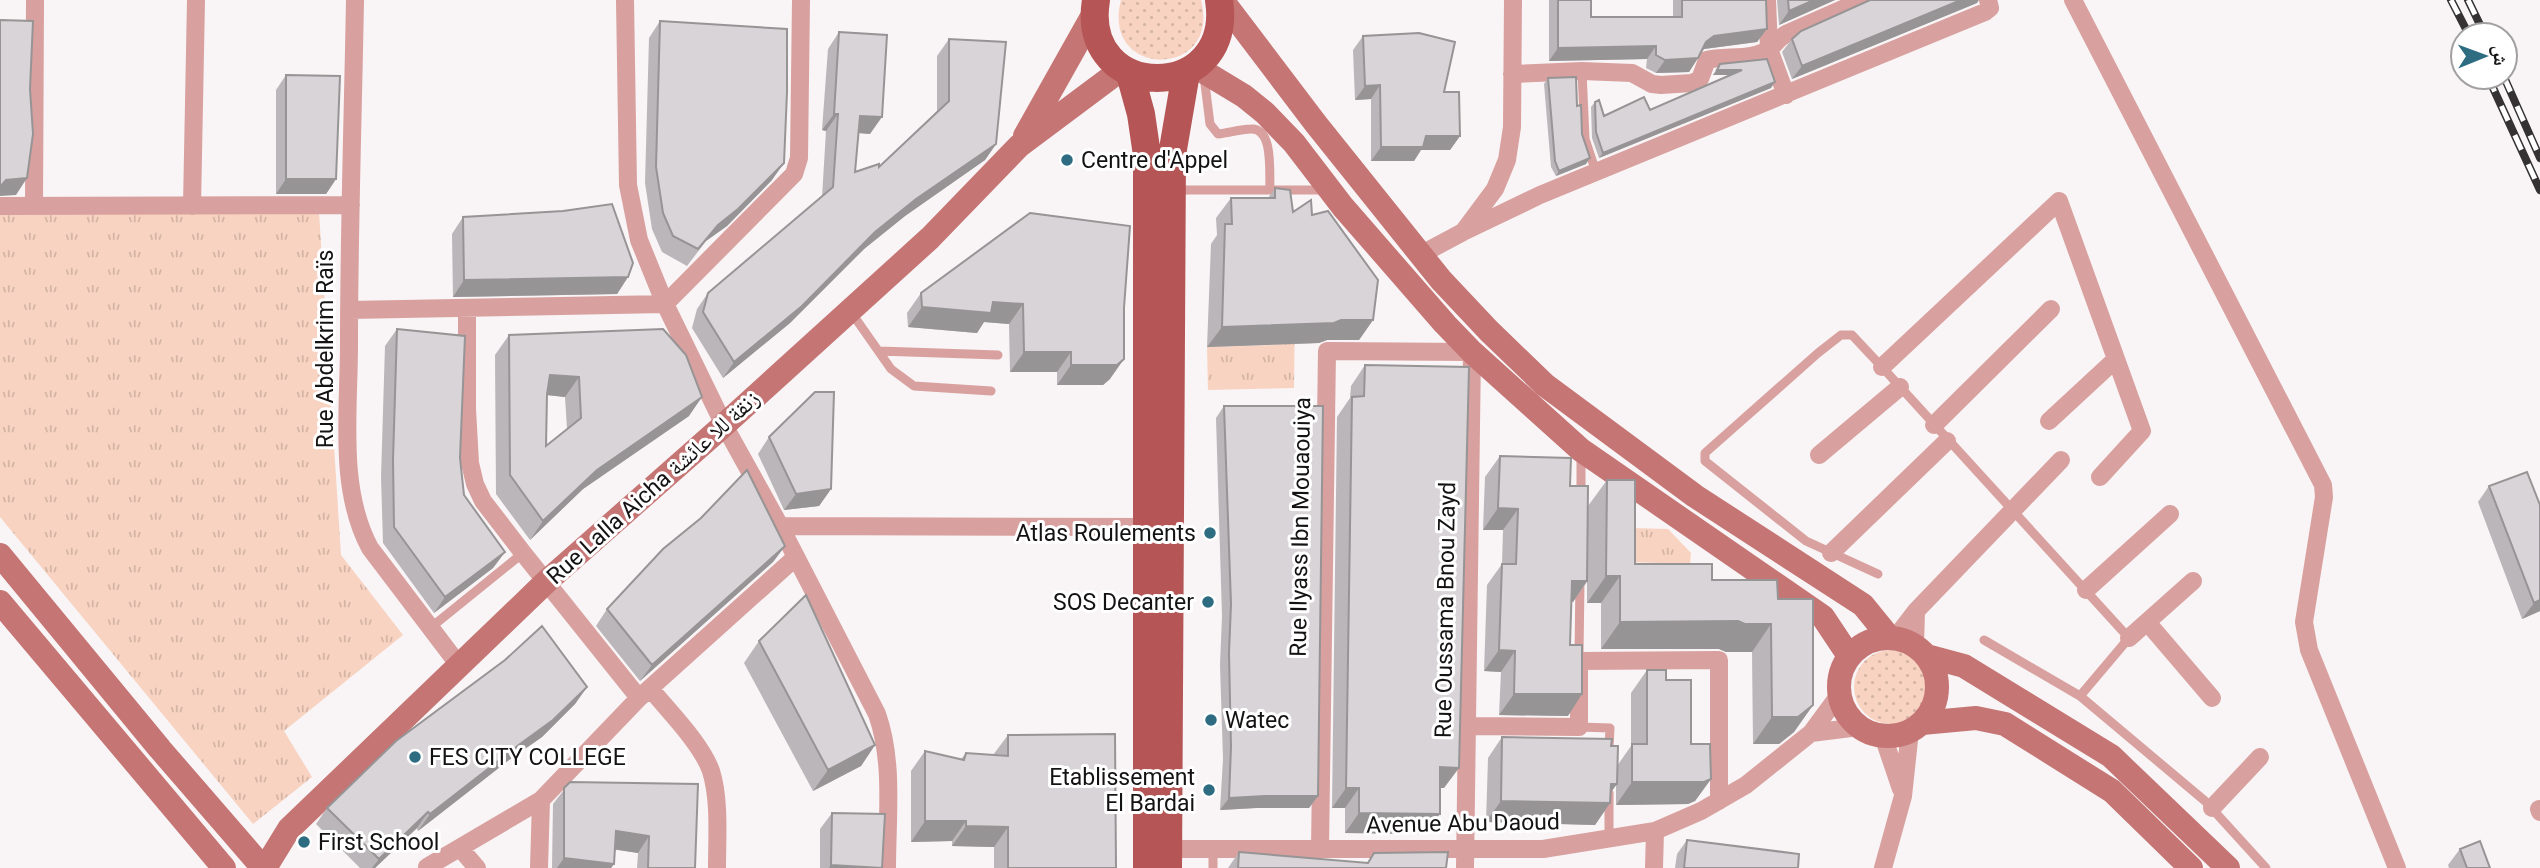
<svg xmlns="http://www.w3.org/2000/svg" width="2540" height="868" font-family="Roboto,'Noto Naskh Arabic',sans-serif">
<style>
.grass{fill:url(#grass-tufts)}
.garden{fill:url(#garden-dots)}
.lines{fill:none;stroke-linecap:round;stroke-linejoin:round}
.lane{stroke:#d8a09e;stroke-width:9}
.street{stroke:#d8a09e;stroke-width:18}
.secondary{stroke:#c57574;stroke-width:24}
.primary{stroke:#b55555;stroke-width:28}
.rail-casing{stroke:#343233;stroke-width:8}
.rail{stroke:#fff;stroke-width:5;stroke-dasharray:16;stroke-linecap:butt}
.wall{fill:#bab6b9;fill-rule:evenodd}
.shaded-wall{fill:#979496}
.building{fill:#d8d4d7;stroke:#979496;stroke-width:2;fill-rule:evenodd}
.poi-dot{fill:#2e6c82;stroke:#fff;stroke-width:2.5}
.labels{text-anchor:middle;stroke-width:6;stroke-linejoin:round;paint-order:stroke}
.poi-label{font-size:23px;fill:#141213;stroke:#fff;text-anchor:start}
.street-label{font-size:23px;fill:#141213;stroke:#fff}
</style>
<defs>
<pattern id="grass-tufts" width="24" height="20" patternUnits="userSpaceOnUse" patternTransform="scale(1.75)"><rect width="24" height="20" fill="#f8d3c1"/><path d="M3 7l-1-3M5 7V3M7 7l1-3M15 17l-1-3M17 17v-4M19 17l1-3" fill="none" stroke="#d4b4a5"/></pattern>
<pattern id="garden-dots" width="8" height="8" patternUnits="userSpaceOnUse" patternTransform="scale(1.75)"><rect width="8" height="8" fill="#f8d3c1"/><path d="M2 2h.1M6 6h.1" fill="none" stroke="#d4b4a5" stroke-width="1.8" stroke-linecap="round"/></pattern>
</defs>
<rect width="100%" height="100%" fill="#f9f4f5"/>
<!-- grass -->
<path class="grass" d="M0,211L319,212L341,555L403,635L284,731L312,777L253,824L0,517Z
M1295,310L1294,388L1208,390L1207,347L1275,345V311Z
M1632,528L1668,529L1691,553L1690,564L1630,562Z"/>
<!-- garden -->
<path class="garden" d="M1121,0H1201C1222,80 1100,79 1121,0Z
M1854 687a37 37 0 1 1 74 0a37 37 0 1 1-74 0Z"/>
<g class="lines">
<!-- lane -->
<path class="lane" d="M1582,71L1585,139L1596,172
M1204,76L1210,124L1218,134C1229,133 1240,129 1251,129C1274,128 1269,173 1270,190
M1174,190H1324
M851,312L891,369L914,386L991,391
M879,351L998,355
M1581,497V455
M1878,574L1806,541L1705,461V453L1818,353L1841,335H1852L1882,367L2129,638L2080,696L1984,640
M429,629L523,553
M1579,654L1580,581
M2080,696L2205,801L2266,868
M1579,727L1610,728L1609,748
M1609,839V793
M1213,868V849"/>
<!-- street -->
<path class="street" d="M355,0C353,115 349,230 349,345C349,411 338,489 370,548L458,664
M625,0L628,185L639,240L665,304L724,425L780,526L877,714C894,762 887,817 887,868
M1767,0L1769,49L1786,95
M2073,0L2323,485L2324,497L2304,622L2309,650L2397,868
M1512,74L1582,71L1632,73L1652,84L1661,85L1692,83L1700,79L1707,60C1725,55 1753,61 1769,49C1775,44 1779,38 1786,34L1863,0
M0,206L351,205
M34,206L35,0
M192,206L196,0
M1463,232L1540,195L1985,12L1990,8L1988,0
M1420,255L1463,232L1495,189L1507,160L1512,127L1513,0
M467,308V409L470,463L475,484L483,501L523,553L639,698
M349,310L665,304L794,174L799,158L801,0
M1882,367L2059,201L2142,431L2100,477
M2049,421L2116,359
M1934,425L2051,309
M1819,455L1900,387
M780,526L1147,527
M1831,553L1947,441
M2086,590L2170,514
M2147,622L2212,698
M1896,637L1916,611L2061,460
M2129,638L2193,581
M1915,645L1916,611
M650,688C669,712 701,743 711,771C720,800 717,837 717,868
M1468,726L1579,727V661L1719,660V801
M1811,733L1859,727
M1883,736L1901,789
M2212,808L2260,757
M2539,809L2540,812
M460,848L477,868
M1168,849H1543L1655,831L1701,811L1746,785L1811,733L1839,695
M1320,849L1327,351L1472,352L1465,868
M427,867L541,800
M539,868L541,800L639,698L796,557
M1654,868L1655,831
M1883,868L1903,796L1910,731"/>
<!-- secondary -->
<path class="secondary" d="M1222,0L1316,124L1441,280L1489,331L1545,385L1695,496L1863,605L1889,637
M1196,67L1244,96L1265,113L1294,143L1343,207L1445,324L1472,352L1581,450L1823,617L1849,656
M1025,136L1093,15
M0,555L160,749L263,868
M0,602L224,868
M1839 687a49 49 0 1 1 98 0a49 49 0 1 1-98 0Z
M1927,656L1964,666L2111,756L2228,868
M1922,723L1976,718L2005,724L2112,791L2191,868
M265,868L289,829L546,582L724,425L930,238L1019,146L1122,69"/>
<!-- primary -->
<path class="primary" d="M1096,0C1079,104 1235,104 1219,0
M1130,74L1141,114L1147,155V868
M1168,868L1172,155L1186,73"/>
<!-- rail casing -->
<g class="rail-casing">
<path id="rail" d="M2451,0L2469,35
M2468,0L2485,35
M2488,77L2540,190
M2504,77L2540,158"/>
</g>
<!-- rail -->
<use href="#rail" class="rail"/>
</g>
<!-- wall -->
<path class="wall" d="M1549,0H1591V17H1673V0H1766L1767,29L1757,42L1704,49L1689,72L1656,73L1646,68L1647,59L1549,61Z
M1777,0H1835L1779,25Z
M1977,3L1792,79L1782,52L1792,39Z
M660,21L772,180L727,226L706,241L687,266L662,252L652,229L645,183L649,38Z
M839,32L870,134L858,133L855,172L879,167L937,111V56L949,39L996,144L985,160L905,216L864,249L790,323L723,378L692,328L697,309L708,293L822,197L826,131L822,130L828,49Z
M1363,36L1444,92L1460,136L1450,150H1421L1414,161H1371V99L1355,100L1353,50Z
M1720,64L1771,88L1599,158L1592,138L1591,107L1595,102L1604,116L1650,110L1729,75H1713Z
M286,75L336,179L326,194H276V90Z
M1548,78L1577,106L1586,164L1556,176L1551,167L1544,84Z
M1275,188L1293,212L1312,215L1373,320L1359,340H1327L1319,343L1207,347L1211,244L1217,235L1216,218L1231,198H1268Z
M1030,213L1110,379L1103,385H1057V372H1010L1009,324L984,322L977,333L908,327L907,313L921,293Z
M463,217L628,277L617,294L453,297L452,234Z
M397,329L464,495L505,552L493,568L434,613L383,543L381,477L385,346Z
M509,335L689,416L583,489L530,540L496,494L495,355ZM547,395L565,397L567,429L546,446Z
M1365,365L1444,788H1440L1425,834L1345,833V808H1332L1337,417L1350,398L1351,386Z
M1224,406L1318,796L1309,808H1256L1220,810L1223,759L1220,665L1222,616L1216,418Z
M769,437L831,489L819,506L784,510L758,454Z
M1500,456L1570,486L1588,506L1607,480L1635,564L1712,580L1778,599L1813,705L1794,732L1779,744H1753L1752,652H1726L1719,649H1601V603H1587V582L1573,602H1571L1568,716L1499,715L1501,672L1484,671L1487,585L1502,564L1503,530H1483L1485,477Z
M2489,486L2540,611L2522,619L2478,502Z
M701,518L785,546L773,562L640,681L596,626L607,609Z
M759,641L875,745L861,766L813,791L744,663Z
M1647,670L1666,680L1691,744L1711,779L1695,801L1688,804L1616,805V785L1610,793V803L1595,825L1486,822L1488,758L1502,737L1611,746L1617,766L1631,746V693Z
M587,687L575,704L542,737L509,760L418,831L417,828L375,868H360L316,824L327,808Z
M1008,735L1116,868H994V847L952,846V841L911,842V771L925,751L961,759L966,753L993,755Z
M570,782L695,868H637L638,853L615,849L614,864L611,868H552L553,804Z
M832,813L881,868H820V829Z
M1687,840L1798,868H1675L1677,854Z
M2460,849L2490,868H2449L2448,865Z
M1239,852L1367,863L1374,853L1446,868H1228Z"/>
<!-- shaded-wall -->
<path class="shaded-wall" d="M1814,0H1835L1779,25L1789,11Z
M1961,0H1979L1977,3L1792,79L1802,66Z
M1767,29L1757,42L1704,49L1697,55L1706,42L1714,36Z
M1656,46L1647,59L1549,61L1558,48Z
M1698,58L1689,72L1656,73L1665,60Z
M1717,70H1742L1738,75H1713Z
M1775,82L1771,88L1599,158L1603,153Z
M1380,85L1371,99L1355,100L1365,86Z
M834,114H838L826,131L822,130Z
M860,116L882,117L870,134L848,132Z
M1426,136H1460L1450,150H1421L1414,161H1371L1381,147Z
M996,144L985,160L905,216L864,249L790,323L723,378L734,362L875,232L916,199Z
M1590,158L1586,164L1556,176L1559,171Z
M784,163L772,180L727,226L706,241L687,266L718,225Z
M27,178L16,195L0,196V186L6,180Z
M286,179H336L326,194H276Z
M628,277L617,294L453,297L464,280Z
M993,302L1023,304L1009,324L984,322L977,333L908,327L922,307Z
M1341,320H1373L1359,340H1327L1319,343L1207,347L1222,327Z
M1024,352H1071L1057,372H1010Z
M1124,359L1110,379L1103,385H1057L1071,365Z
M550,375L579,377L565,397L537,394Z
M702,397L689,416L583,489L530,540L543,521L597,470Z
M831,489L819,506L784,510L796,494Z
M1498,508L1518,509L1503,530H1483Z
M785,546L773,562L640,681L652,665Z
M505,552L493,568L434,613L445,597Z
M1606,576H1620L1601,603H1587Z
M1572,581H1587L1573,602H1557Z
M2540,600V611L2522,619L2534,603Z
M1738,621L1771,624L1752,652H1726L1719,649H1601L1620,622Z
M1499,650L1515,651L1501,672L1484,671Z
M587,687L575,704L542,737L509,760L418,831L430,814Z
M1514,694H1582L1568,716L1499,715Z
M1813,705L1794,732L1779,744H1753L1772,717Z
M875,745L861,766L813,791L828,770Z
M1440,767L1459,768L1444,788H1426Z
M1711,779L1695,801L1688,804L1616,805L1632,782Z
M1611,784H1617L1603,803H1610L1595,825L1486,822L1501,801Z
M1346,788H1359L1345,808H1332Z
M1265,796H1318L1309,808H1256L1220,810L1229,798Z
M428,812L417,828L375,868H372L379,859Z
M1359,813L1440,814L1425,834L1345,833Z
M925,821H966L952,841L911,842Z
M966,826L1008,827L994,847L952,846Z
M616,831L649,836L638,853L604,848Z
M564,858L614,864L611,868H557Z
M831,865L881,868H829Z"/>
<!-- building -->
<path class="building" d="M1558,0H1591V17H1682V0H1766L1767,29L1714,36L1706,42L1698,58L1665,60L1656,55V46L1558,48Z
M1788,0H1814L1789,11Z
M1870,0H1961L1802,66L1792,39L1801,31Z
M0,20L33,21L30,89L33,134L27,178L6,180L1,186H0Z
M660,21L787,29V92L784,163L738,209L718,225L698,249L673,236L663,213L656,167Z
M839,32L887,35L882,117L860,116L855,172L879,164V167L949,101V39L1006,42L996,144L916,199L875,232L802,306L734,362L703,312L708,293L833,187L838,114H834Z
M1419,33L1455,42L1444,92H1459L1460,136H1426L1423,147H1381L1380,85L1365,86L1363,36Z
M1767,59L1775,82L1603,153L1596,132L1595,102L1599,100L1604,116L1644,97L1650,110L1742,70H1717L1720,64Z
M286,75L340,76L336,179H286Z
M1576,77L1577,106L1581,105L1582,134L1590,158L1559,171L1555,161L1548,78Z
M1275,188L1290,190L1293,212L1311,200L1312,215L1328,211L1378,280L1373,320H1341L1334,323L1222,327L1225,224H1232L1231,198H1275Z
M612,204L633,263L628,277L464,280L463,217L563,211Z
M1030,213L1130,226L1124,308V359L1117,365H1071V352H1024L1023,304L993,302L991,313L922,307L921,293Z
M397,329L465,336L460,458L464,495L505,552L445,597L394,527L393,460Z
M663,329L686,355L702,397L597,470L543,521L510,475L509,335ZM550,375L579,377L581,418L546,446L547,394Z
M1365,365L1469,367L1459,768L1440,767V814L1359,813V788H1346L1352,397L1364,396Z
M815,392H834L831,489L796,494L769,437Z
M1224,406H1323L1318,796H1265L1229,798L1231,747L1229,653L1231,604Z
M1500,456L1571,458L1570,486H1588L1587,581H1572L1570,645H1582V694H1514L1515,651L1499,650L1502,564H1516L1518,509L1498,508Z
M747,470L785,546L652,665L607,609L663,549L701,518Z
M2527,472L2540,505V600L2534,603L2489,486Z
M1607,480H1635V564H1712V580H1777L1778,599H1813V705L1798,717H1772L1771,624H1745L1738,621L1620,622V576H1606Z
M806,595L875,745L828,770L759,641Z
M542,626L587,687L553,720L520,744L430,814L428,812L379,859L327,808L396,741L505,660Z
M1647,670H1666V680H1691V744H1710L1711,779L1704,782H1632V744H1647Z
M1115,734L1116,868H1008V827L966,826V821H925V751L964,760L966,753L1008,756V735Z
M1502,737L1612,739L1611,746H1618L1617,784H1611L1610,803L1501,801Z
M570,782L698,784L695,868H648L649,836L616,831L614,864L564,858V788Z
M832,813L885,814L882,868L831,865Z
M1687,840L1799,854L1798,868H1684Z
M2480,841L2490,868H2467L2460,849Z
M1239,852L1368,863L1374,853L1448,852L1446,868H1238Z"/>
<!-- markers -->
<g class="poi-dot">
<circle cx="1067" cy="160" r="7"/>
<circle cx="1210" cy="533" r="7"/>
<circle cx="1208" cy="602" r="7"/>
<circle cx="1211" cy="720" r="7"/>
<circle cx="415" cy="757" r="7"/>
<circle cx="1209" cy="790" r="7"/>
<circle cx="304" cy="842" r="7"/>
</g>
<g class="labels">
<!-- poi labels -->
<g class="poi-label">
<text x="1081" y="168">Centre d'Appel</text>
<text x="1196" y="541" text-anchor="end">Atlas Roulements</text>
<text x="1194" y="610" text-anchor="end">SOS Decanter</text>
<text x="1225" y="728">Watec</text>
<text x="429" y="765">FES CITY COLLEGE</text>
<text x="1195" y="785" text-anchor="end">Etablissement<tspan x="1195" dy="26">El Bardai</tspan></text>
<text x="318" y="850">First School</text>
</g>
<!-- street labels -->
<g class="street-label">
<text transform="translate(325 349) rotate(-90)" y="8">Rue Abdelkrim Raïs</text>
<text transform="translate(653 487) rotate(-42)" y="8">Rue Lalla Aicha زنقة للا عائشة</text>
<text transform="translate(1300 527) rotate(-89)" y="8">Rue Ilyass Ibn Mouaouiya</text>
<text transform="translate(1445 610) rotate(-89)" y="8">Rue Oussama Bnou Zayd</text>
<text transform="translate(1463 823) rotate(-1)" y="8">Avenue Abu Daoud</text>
</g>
</g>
<!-- north arrow -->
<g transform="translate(2484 56) rotate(89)"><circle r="33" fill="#ffffff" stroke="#a1a0a1" stroke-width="2"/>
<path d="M0-5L12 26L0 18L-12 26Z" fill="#2e6c82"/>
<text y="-10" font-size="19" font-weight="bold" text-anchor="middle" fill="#141213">ش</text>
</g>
</svg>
